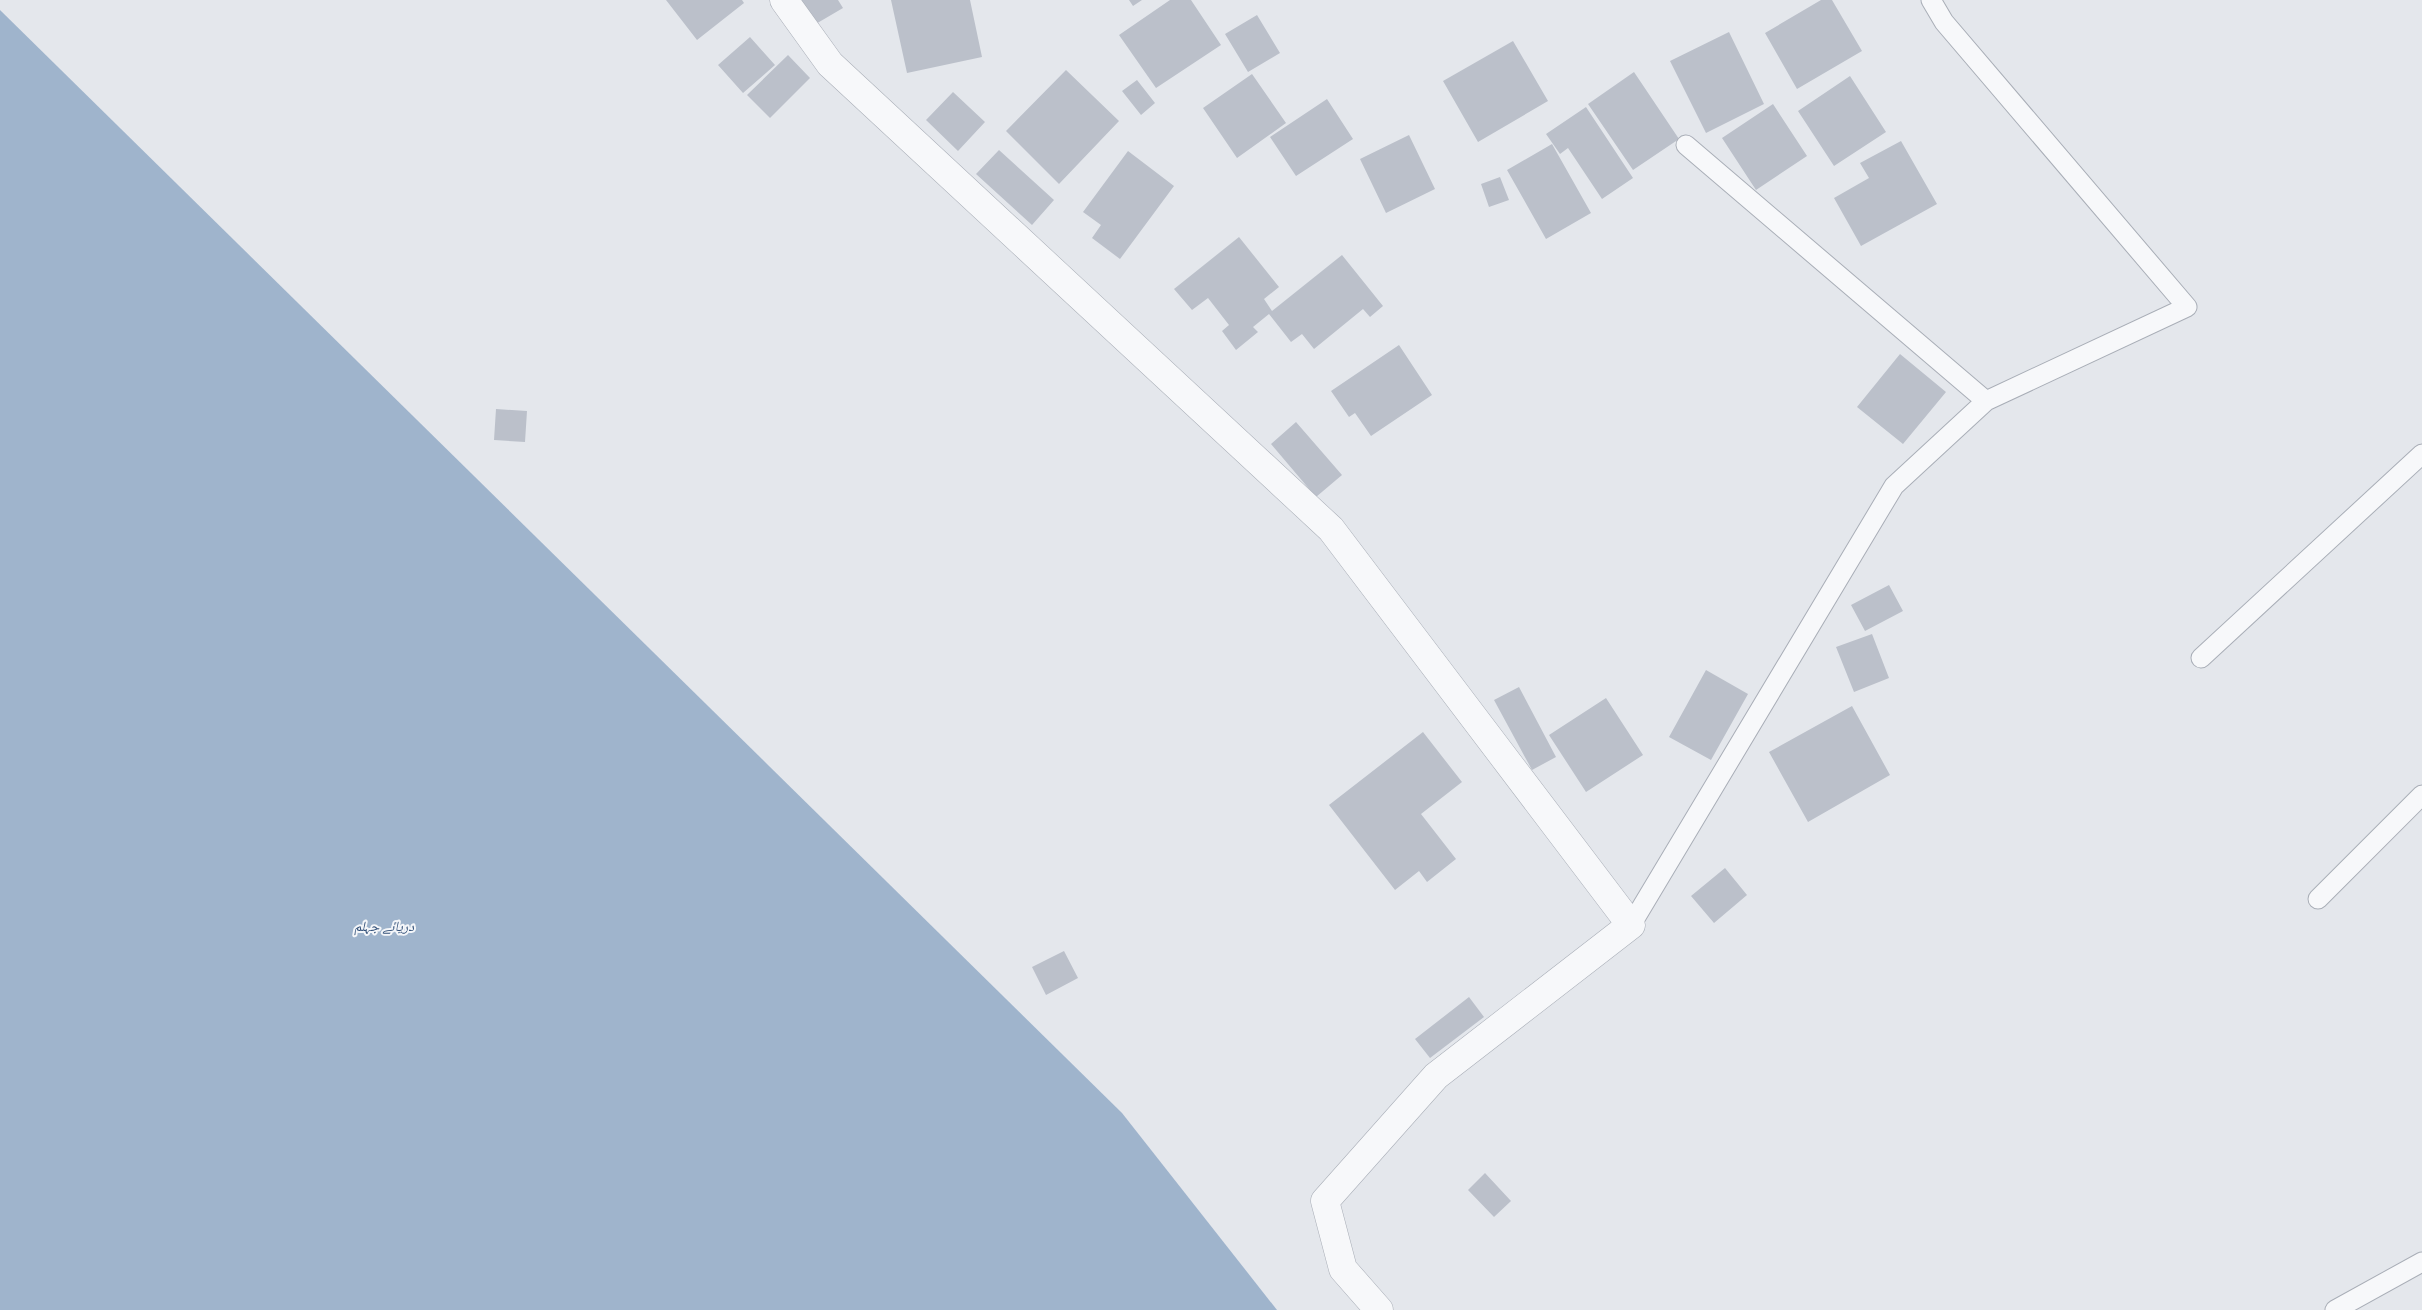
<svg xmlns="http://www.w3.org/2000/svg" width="2422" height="1310" font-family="Roboto,'Noto Naskh Arabic',sans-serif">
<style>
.water{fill:#9fb4cc}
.building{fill:#bbc0ca}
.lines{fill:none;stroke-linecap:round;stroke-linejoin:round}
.lane-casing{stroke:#a9aeb7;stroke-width:21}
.street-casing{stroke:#a9aeb7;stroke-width:29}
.lane{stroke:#f7f8fa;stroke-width:19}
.street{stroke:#f7f8fa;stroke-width:28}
.labels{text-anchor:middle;stroke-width:4;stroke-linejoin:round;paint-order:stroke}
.water-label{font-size:14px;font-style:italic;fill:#34527a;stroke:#f4f6f9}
</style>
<rect width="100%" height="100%" fill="#e4e7ec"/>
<!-- water -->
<path class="water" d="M0,10L1122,1113L1277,1310H0Z"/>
<!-- building -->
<path class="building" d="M666,0H742L744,3L697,40Z
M799,0H838L843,8L814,25Z
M891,0H970L982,57L907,73Z
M1129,0H1142L1133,6Z
M1170,0H1191L1221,45L1156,88L1119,35Z
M1821,0H1832L1862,51L1797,89L1765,33Z
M1257,15L1280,53L1248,72L1225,34Z
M1729,32L1764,104L1706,133L1670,61Z
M750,37L775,65L743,93L718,65Z
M1513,41L1548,101L1478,142L1443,81Z
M788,55L810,78L770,118L747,95Z
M1066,70L1119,121L1059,184L1006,131Z
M1634,72L1679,139L1633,170L1588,104Z
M1252,74L1286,123L1237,158L1203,108Z
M1850,76L1886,132L1834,166L1798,111Z
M1137,80L1155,103L1141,115L1122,91Z
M953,92L985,122L958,151L926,120Z
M1327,99L1353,139L1296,176L1270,137Z
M1773,104L1807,156L1756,190L1722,138Z
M1586,107L1633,178L1602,199L1568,148L1560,154L1546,134Z
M1409,135L1435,189L1386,213L1360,159Z
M1901,141L1937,204L1861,246L1834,198L1869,178L1860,163Z
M1552,144L1591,213L1546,239L1507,170Z
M999,150L1054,200L1032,225L976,174Z
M1128,151L1174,186L1120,259L1092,238L1101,225L1083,212Z
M1500,177L1509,200L1489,207L1481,184Z
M1239,237L1279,287L1264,299L1272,311L1342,255L1383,306L1370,317L1363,309L1314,349L1302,334L1291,342L1269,314L1253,327L1258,332L1236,350L1222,331L1229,325L1208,298L1192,310L1174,289Z
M1399,345L1432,395L1371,436L1355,413L1349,417L1331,391Z
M1900,354L1946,392L1903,444L1857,407Z
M496,409L527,411L525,442L494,440Z
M1296,422L1342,475L1316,497L1271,444Z
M1889,585L1903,611L1865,631L1851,605Z
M1872,634L1889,678L1854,692L1836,647Z
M1706,670L1748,694L1711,760L1669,737Z
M1519,687L1556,757L1532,770L1494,700Z
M1606,698L1643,755L1586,792L1549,735Z
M1852,706L1890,775L1808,822L1769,752Z
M1423,732L1462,782L1421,814L1456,859L1427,882L1419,871L1395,890L1329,805Z
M1725,868L1747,895L1714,923L1691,896Z
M1064,951L1078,978L1046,995L1032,967Z
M1469,997L1484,1017L1430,1058L1415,1039Z
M1485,1173L1511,1201L1494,1217L1468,1190Z"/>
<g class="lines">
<!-- lane casing -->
<g class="lane-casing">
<path id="lane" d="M1686,145L1986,401
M2201,658L2422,454
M2318,899L2422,795
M1631,925L1894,486L1986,401L2187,307L1944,22L1931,0
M2335,1310L2422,1262"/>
</g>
<!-- street casing -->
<g class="street-casing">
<path id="street" d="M784,0L830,64L1331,529L1631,925L1436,1076L1325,1201L1343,1269L1379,1310"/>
</g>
<!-- lane -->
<use href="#lane" class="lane"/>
<!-- street -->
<use href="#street" class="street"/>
</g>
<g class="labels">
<!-- water labels -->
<g class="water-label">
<text x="384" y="931">دریائے جہلم</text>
</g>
</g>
</svg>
